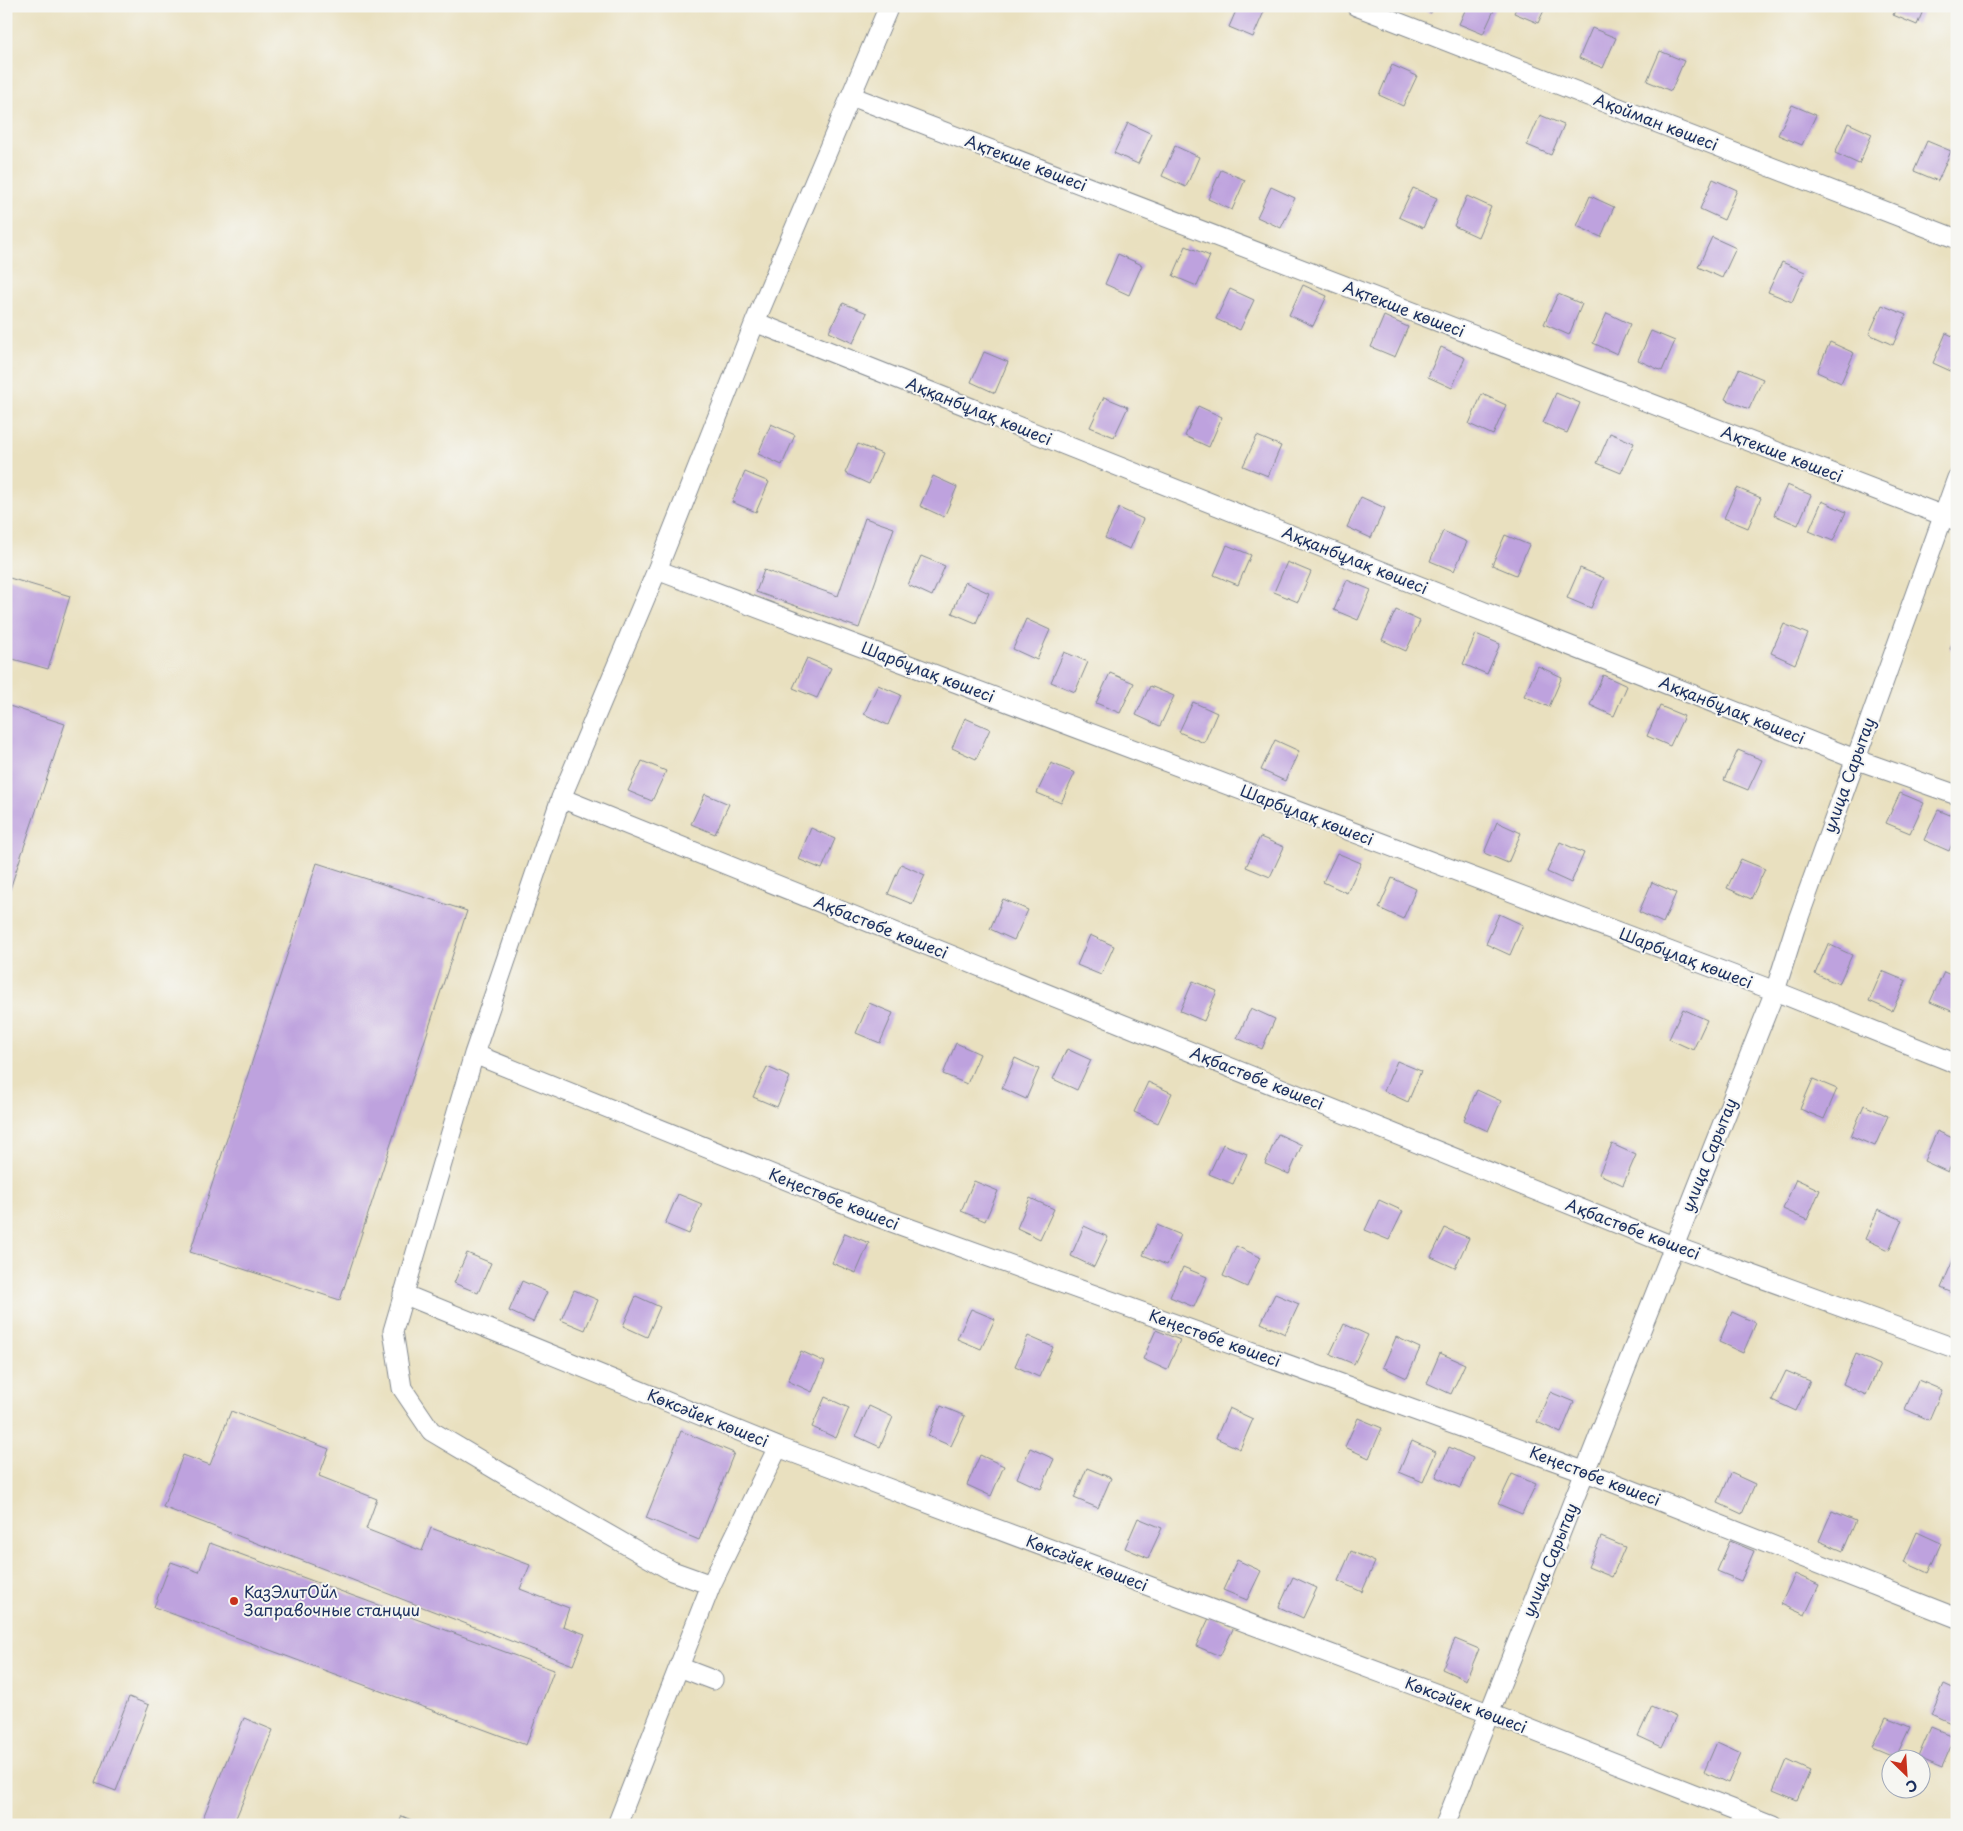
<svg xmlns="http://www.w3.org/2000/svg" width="1963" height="1831" font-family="'Playpen Sans',sans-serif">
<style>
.building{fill:#bea2de}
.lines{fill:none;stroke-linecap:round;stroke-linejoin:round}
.minor-casing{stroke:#82888e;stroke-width:21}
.minor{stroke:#fff;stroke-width:19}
.poi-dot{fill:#c8321e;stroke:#f6f6f2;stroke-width:2}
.labels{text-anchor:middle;stroke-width:4;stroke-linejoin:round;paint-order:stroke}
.street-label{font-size:16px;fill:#1b2f5e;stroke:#f6f6f2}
.poi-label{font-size:16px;fill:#1b2f5e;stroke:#f6f6f2;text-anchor:start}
</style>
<rect width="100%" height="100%" fill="#f6f6f2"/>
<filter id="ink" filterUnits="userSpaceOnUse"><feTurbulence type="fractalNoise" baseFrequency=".02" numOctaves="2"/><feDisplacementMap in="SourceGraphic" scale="10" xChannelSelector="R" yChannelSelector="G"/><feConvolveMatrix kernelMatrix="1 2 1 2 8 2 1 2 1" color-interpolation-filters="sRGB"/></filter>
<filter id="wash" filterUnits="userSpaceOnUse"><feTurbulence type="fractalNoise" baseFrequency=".0096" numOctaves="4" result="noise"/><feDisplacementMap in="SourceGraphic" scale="20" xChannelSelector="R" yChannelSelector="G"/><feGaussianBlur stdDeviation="1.12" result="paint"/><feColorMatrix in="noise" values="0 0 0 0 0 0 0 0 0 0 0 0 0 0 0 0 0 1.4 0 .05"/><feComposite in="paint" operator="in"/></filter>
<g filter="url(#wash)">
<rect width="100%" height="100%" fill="#e9e0bf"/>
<g id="blocks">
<!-- building -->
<path class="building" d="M1238,6L1266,7L1253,37L1229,27Z
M1416,6H1434L1431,13Z
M1467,6H1496L1483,34L1459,24Z
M1517,6H1546L1538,23L1514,13Z
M1897,6H1925L1917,25L1893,15Z
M1592,28L1616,38L1603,68L1579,58Z
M1660,51L1684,61L1671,91L1647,81Z
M1392,65L1417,76L1403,106L1379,95Z
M1792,105L1816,115L1802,145L1778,135Z
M1540,115L1564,125L1551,155L1527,145Z
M1128,123L1152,134L1138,164L1114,153Z
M1848,123L1872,134L1859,164L1835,153Z
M1927,141L1951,151L1938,181L1914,171Z
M1175,146L1199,157L1186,187L1162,176Z
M1221,170L1245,180L1232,210L1208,199Z
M1713,179L1737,190L1724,220L1700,209Z
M1271,187L1295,198L1281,228L1257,217Z
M1413,188L1437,198L1423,228L1399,217Z
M1467,196L1491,207L1478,237L1454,226Z
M1590,196L1614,207L1601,237L1577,226Z
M1712,237L1736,248L1722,278L1698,267Z
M1186,246L1210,256L1197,286L1173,276Z
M1118,254L1142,265L1129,295L1105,284Z
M1782,262L1805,272L1792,302L1768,292Z
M1303,285L1327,296L1313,326L1289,315Z
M1230,289L1254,300L1240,330L1216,319Z
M1558,294L1582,304L1569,335L1544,324Z
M843,303L867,313L853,343L829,332Z
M1882,305L1906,315L1893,345L1869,334Z
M1607,313L1630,324L1617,354L1593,343Z
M1384,316L1408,327L1395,357L1371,347Z
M1651,331L1675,341L1662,371L1638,360Z
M1946,333L1957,338V374L1933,363Z
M1830,342L1854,353L1841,383L1817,372Z
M1441,347L1465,358L1452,388L1428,377Z
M984,352L1008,362L995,393L971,382Z
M1739,369L1763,379L1749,409L1725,399Z
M1556,393L1580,403L1567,433L1543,423Z
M1482,394L1506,405L1493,435L1469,424Z
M1104,397L1128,407L1114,437L1090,427Z
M1198,406L1222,417L1209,447L1185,436Z
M771,424L795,435L782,465L758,454Z
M1610,433L1634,443L1621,473L1597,463Z
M1257,436L1281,446L1268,476L1243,466Z
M858,444L882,454L869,484L845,473Z
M745,472L769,482L756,512L732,502Z
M933,476L957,487L944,517L920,506Z
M1787,485L1811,495L1798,525L1774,515Z
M1737,488L1761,498L1748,528L1724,518Z
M1361,497L1385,508L1371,538L1347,527Z
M1822,501L1846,512L1833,541L1809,531Z
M1119,508L1143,519L1130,549L1105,538Z
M865,518L894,528L859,628L756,592L764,570L838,596Z
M1443,531L1467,542L1454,571L1430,561Z
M1505,535L1529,545L1516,575L1492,565Z
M1227,545L1251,555L1238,585L1214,575Z
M921,556L945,566L932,596L908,585Z
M1287,562L1311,572L1298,602L1274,592Z
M1580,568L1604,578L1591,608L1567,598Z
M6,577L70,596L48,669L6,657Z
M1347,580L1371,590L1358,620L1334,610Z
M965,582L989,593L976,623L952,613Z
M1396,610L1420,621L1406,651L1382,640Z
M1026,619L1050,630L1037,660L1013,649Z
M1784,624L1808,634L1795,664L1771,653Z
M1957,633V652L1950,649Z
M1476,634L1500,644L1487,674L1463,664Z
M1064,652L1088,662L1075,692L1051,682Z
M807,658L831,668L817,698L793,688Z
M1538,666L1562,677L1549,707L1524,696Z
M1110,673L1134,683L1120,713L1096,703Z
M1603,675L1627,686L1614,716L1590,705Z
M878,685L901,695L888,725L864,714Z
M1150,686L1174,696L1160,726L1136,715Z
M1193,702L1217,713L1204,743L1179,732Z
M6,705L65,724L7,898H6Z
M1660,706L1684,716L1670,746L1647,736Z
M965,718L990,729L976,759L952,748Z
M1275,740L1299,751L1285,781L1261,770Z
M1738,750L1762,760L1748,790L1724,780Z
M642,761L666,771L652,801L628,791Z
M1051,763L1075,773L1061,803L1037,793Z
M1900,793L1924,803L1910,833L1886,823Z
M705,794L729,804L715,834L691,824Z
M1938,810L1957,818V832L1949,851L1924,840Z
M1497,822L1521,833L1508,863L1484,853Z
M811,828L835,839L822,869L798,859Z
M1260,837L1284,847L1270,877L1246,867Z
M1560,842L1584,853L1571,883L1547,872Z
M1337,853L1361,863L1347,893L1323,882Z
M1741,859L1765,869L1751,899L1727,888Z
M317,863L467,911L340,1300L190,1252Z
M901,864L925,875L912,904L888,894Z
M1392,878L1416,889L1403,919L1379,908Z
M1652,882L1676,893L1663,923L1639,912Z
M1003,899L1028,910L1014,940L990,929Z
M1499,914L1523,925L1510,955L1486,944Z
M1090,935L1114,946L1101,975L1077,965Z
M1828,944L1852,955L1839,984L1815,974Z
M1882,971L1906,981L1892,1011L1869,1001Z
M1944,972L1957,978V1007L1954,1012L1930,1002Z
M1193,981L1217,991L1204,1021L1180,1011Z
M869,1003L893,1013L880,1043L856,1033Z
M1251,1008L1275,1019L1262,1049L1237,1038Z
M1683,1009L1707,1020L1693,1050L1669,1039Z
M956,1043L980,1054L967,1084L943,1074Z
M1067,1049L1091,1060L1077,1090L1053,1079Z
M1015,1058L1039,1069L1026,1099L1002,1088Z
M1397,1061L1421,1071L1408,1102L1384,1091Z
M767,1067L790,1077L777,1107L753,1097Z
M1813,1079L1837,1089L1824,1119L1800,1109Z
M1148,1082L1172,1093L1158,1123L1134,1112Z
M1477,1090L1501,1101L1488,1131L1464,1120Z
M1864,1105L1888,1116L1875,1146L1851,1136Z
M1937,1131L1957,1140V1152L1948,1172L1924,1161Z
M1278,1134L1302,1145L1289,1174L1265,1164Z
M1223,1144L1247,1154L1233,1184L1209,1174Z
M1612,1144L1636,1155L1623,1185L1599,1174Z
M1796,1179L1820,1190L1807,1220L1783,1209Z
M974,1181L998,1191L985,1221L961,1211Z
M678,1194L702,1204L689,1234L665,1224Z
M1030,1198L1054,1209L1040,1239L1017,1228Z
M1379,1200L1403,1211L1389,1240L1365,1230Z
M1878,1209L1902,1220L1889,1250L1865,1239Z
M1157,1225L1181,1235L1167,1265L1143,1255Z
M1084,1226L1108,1237L1094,1267L1071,1256Z
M1445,1228L1469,1238L1455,1268L1431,1257Z
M845,1233L869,1243L856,1273L832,1263Z
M1236,1246L1260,1257L1247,1287L1223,1276Z
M467,1253L491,1263L478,1293L454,1283Z
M1954,1258L1957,1259V1295L1941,1288Z
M1183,1267L1207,1277L1194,1307L1170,1297Z
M522,1281L547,1292L533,1322L509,1311Z
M574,1290L598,1300L585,1330L561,1320Z
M1275,1294L1299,1304L1285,1334L1261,1323Z
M636,1296L660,1307L647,1337L623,1326Z
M971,1309L995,1319L981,1349L957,1339Z
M1732,1312L1756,1323L1743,1353L1719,1342Z
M1344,1324L1368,1335L1354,1364L1330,1354Z
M1156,1330L1180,1340L1167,1370L1143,1359Z
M1028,1336L1053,1347L1039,1377L1015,1366Z
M1396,1337L1420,1348L1407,1378L1383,1367Z
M801,1351L825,1362L812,1392L788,1381Z
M1440,1353L1465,1364L1451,1394L1427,1383Z
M1856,1354L1880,1365L1866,1395L1843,1384Z
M1786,1371L1810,1381L1796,1411L1772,1400Z
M1918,1380L1942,1390L1929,1420L1905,1409Z
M1550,1392L1574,1402L1561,1433L1537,1422Z
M825,1397L849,1408L836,1438L812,1427Z
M869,1406L893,1417L880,1447L856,1436Z
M941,1406L965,1416L951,1446L928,1436Z
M1229,1408L1253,1419L1240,1449L1216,1438Z
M231,1411L329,1449L319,1476L377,1499L366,1529L422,1551L431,1528L530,1565L520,1589L569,1608L563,1626L585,1634L573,1665L163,1507L183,1455L210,1465Z
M1358,1418L1382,1428L1369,1458L1345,1447Z
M681,1431L734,1453L699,1540L646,1518Z
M1412,1441L1436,1452L1423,1482L1399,1472Z
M1449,1447L1473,1458L1460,1488L1436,1477Z
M1030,1448L1054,1459L1041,1489L1017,1478Z
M980,1455L1004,1466L991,1496L967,1485Z
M1087,1468L1111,1478L1098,1508L1074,1498Z
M1731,1473L1755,1484L1742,1514L1718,1503Z
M1512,1474L1536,1484L1522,1514L1498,1504Z
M1832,1511L1856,1521L1843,1551L1819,1541Z
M1138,1518L1162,1528L1148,1558L1125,1548Z
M1917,1532L1941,1543L1928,1573L1904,1562Z
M1601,1537L1625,1547L1612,1577L1588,1567Z
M1730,1541L1754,1551L1741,1581L1717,1571Z
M210,1543L554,1670L526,1745L154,1607L171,1562L199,1572Z
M1351,1551L1375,1562L1362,1592L1338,1581Z
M1237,1560L1261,1571L1247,1600L1223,1590Z
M1795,1574L1819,1585L1805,1615L1781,1604Z
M1293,1577L1317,1588L1303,1618L1279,1607Z
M1210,1616L1234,1627L1220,1656L1196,1646Z
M1455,1639L1479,1649L1466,1680L1442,1669Z
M1944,1684L1957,1690V1720L1955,1725L1931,1714Z
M129,1697L149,1705L116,1791L95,1783Z
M1652,1706L1676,1717L1662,1747L1638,1736Z
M1886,1717L1910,1727L1896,1757L1872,1747Z
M244,1718L273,1730L233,1825H200Z
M1931,1727L1955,1737L1942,1767L1918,1757Z
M1717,1742L1741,1753L1728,1783L1704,1772Z
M1786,1760L1810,1771L1797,1801L1773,1791Z
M402,1816L423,1825H398Z"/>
</g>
</g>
<g filter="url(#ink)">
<use href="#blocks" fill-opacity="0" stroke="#82888e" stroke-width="1"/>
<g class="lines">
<!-- minor casing -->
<g class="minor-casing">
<path id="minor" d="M1356,6L1957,239
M851,96L1957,521
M755,322L1855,759L1957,795
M657,570L1775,991L1957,1064
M561,798L1673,1246L1957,1349
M474,1054L878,1217L1586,1472L1957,1618
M403,1294L778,1447L1488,1713L1773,1825
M711,1585L672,1571L532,1491L431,1431L402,1388L393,1331L474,1054L561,798L657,570L755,322L889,6
M679,1667L713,1680
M617,1825L711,1585L778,1447
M1445,1825L1775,991L1795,928L1957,478"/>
</g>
<!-- minor -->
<use href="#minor" class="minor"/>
</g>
</g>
<!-- markers -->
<circle class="poi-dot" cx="234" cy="1601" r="5"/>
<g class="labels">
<!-- street labels -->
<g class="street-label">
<text transform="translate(1656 122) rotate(21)" y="6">Ақойман көшесі</text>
<text transform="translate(1026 163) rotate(21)" y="6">Ақтекше көшесі</text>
<text transform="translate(1404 309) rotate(21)" y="6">Ақтекше көшесі</text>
<text transform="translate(979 411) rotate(22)" y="6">Аққанбұлақ көшесі</text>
<text transform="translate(1782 454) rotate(21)" y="6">Ақтекше көшесі</text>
<text transform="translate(1355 560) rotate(22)" y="6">Аққанбұлақ көшесі</text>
<text transform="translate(928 672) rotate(21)" y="6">Шарбұлақ көшесі</text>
<text transform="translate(1732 710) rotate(22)" y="6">Аққанбұлақ көшесі</text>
<text transform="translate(1849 775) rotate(-70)" y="6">улица Сарытау</text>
<text transform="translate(1307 815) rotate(21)" y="6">Шарбұлақ көшесі</text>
<text transform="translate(881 927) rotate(22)" y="6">Ақбастөбе көшесі</text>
<text transform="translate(1686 958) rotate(21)" y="6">Шарбұлақ көшесі</text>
<text transform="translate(1257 1078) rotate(22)" y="6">Ақбастөбе көшесі</text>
<text transform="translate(1709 1155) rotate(-68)" y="6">улица Сарытау</text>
<text transform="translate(834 1199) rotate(22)" y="6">Кеңестөбе көшесі</text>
<text transform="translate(1633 1229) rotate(21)" y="6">Ақбастөбе көшесі</text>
<text transform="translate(1215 1338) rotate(20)" y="6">Кеңестөбе көшесі</text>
<text transform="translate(708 1418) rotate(22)" y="6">Көксәйек көшесі</text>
<text transform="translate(1595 1476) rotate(21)" y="6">Кеңестөбе көшесі</text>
<text transform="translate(1550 1560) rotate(-68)" y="6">улица Сарытау</text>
<text transform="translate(1087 1563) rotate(21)" y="6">Көксәйек көшесі</text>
<text transform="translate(1466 1705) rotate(21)" y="6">Көксәйек көшесі</text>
</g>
<!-- poi labels -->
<g class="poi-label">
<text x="244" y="1598">КазЭлитОйл<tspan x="244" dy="18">Заправочные станции</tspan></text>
</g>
</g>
<!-- margin -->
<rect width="1963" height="1831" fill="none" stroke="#f6f6f2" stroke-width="25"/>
<!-- north arrow -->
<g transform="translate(1906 1774) rotate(155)"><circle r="24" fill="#f6f6f2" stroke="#9ea6b7"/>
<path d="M0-4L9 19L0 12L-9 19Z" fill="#c8321e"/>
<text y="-8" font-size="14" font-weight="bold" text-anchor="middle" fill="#1b2f5e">С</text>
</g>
</svg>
